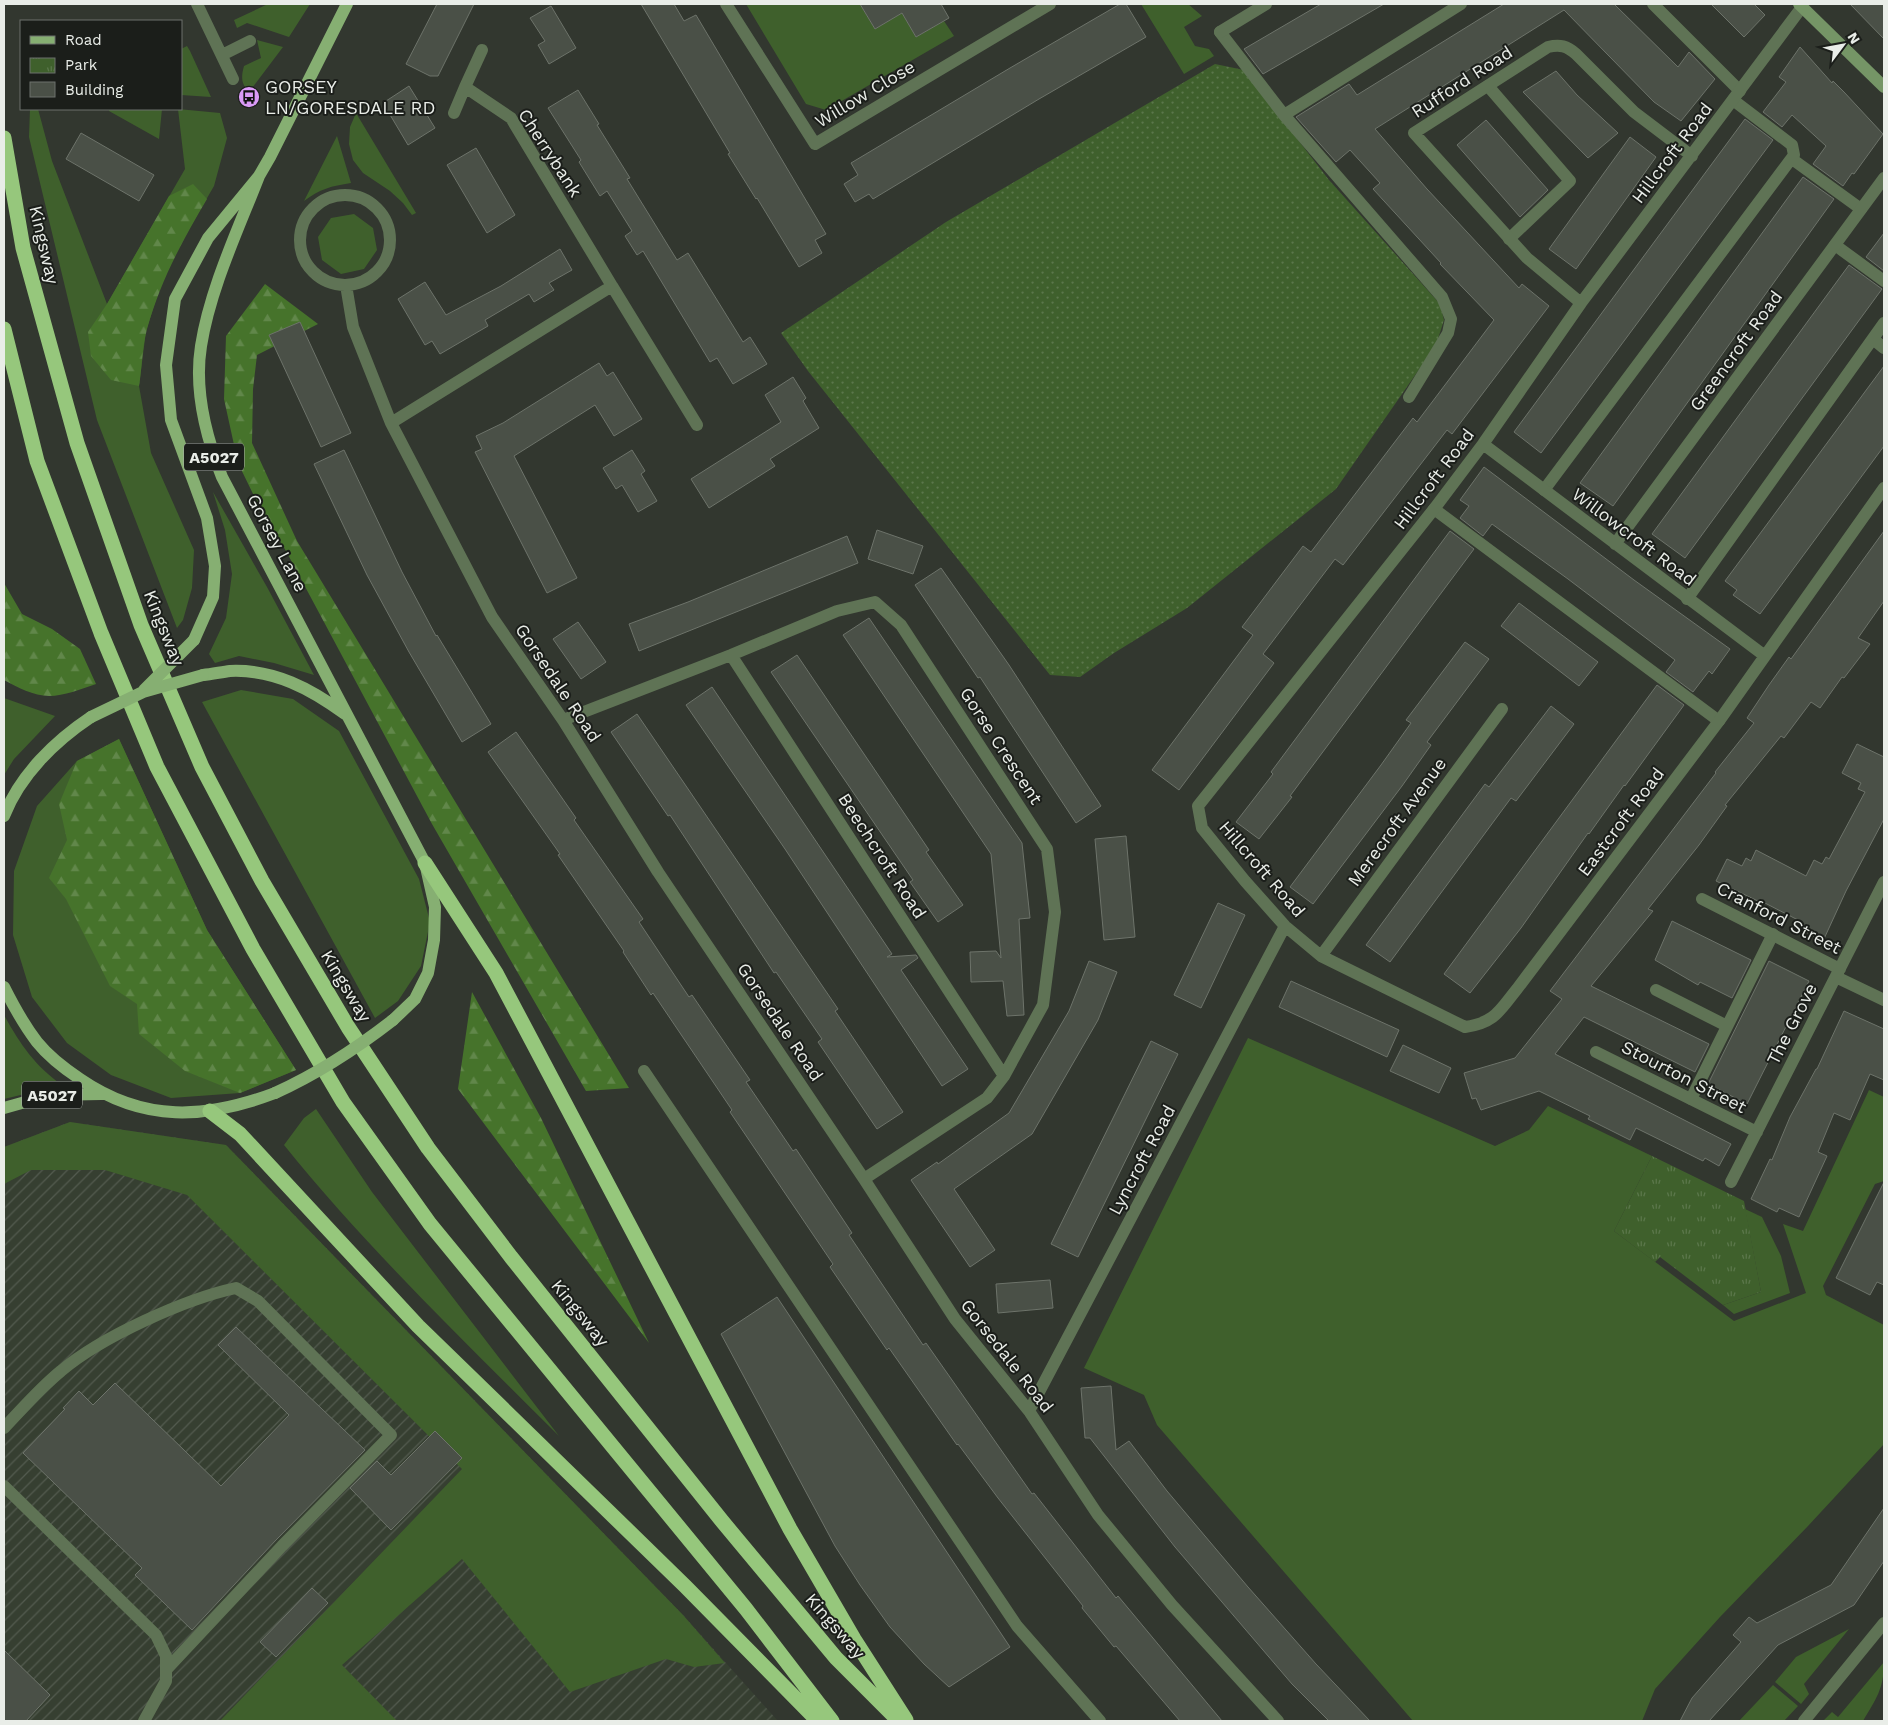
<svg xmlns="http://www.w3.org/2000/svg" width="1888" height="1725" font-family="'Work Sans',sans-serif">
<style>
.industrial{fill:url(#industrial-furrows)}
.grass{fill:#3f602c}
.forest{fill:url(#forest-firs)}
.park{fill:url(#park-tufts)}
.garden{fill:url(#garden-dots)}
.building{fill:#4a5047;stroke:#6d736a}
.lines{fill:none;stroke-linecap:round;stroke-linejoin:round}
.lane{stroke:#5f7355;stroke-width:12}
.street{stroke:#5f7355;stroke-width:12}
.secondary{stroke:#759566;stroke-width:12}
.primary{stroke:#86af72;stroke-width:12}
.highway{stroke:#96c77c;stroke-width:15}
.primary-bridge{stroke:#86af72;stroke-width:12}
.labels{text-anchor:middle;stroke-width:4;stroke-linejoin:round;paint-order:stroke}
.shield{fill:#1b1e1a;stroke:#abafaa;stroke-width:1}
.shield-label{font-size:16px;font-weight:bold;fill:#e9ede8}
.street-label{font-size:18px;fill:#e9ede8;stroke:#1b1e1a}
.poi-label{font-size:18px;fill:#e9ede8;stroke:#1b1e1a;text-anchor:start}
</style>
<defs>
<pattern id="industrial-furrows" width="10" height="10" patternUnits="userSpaceOnUse" patternTransform="scale(1.25)"><rect width="10" height="10" fill="#363f31"/><path d="M-1 1l2-2M0 10L10 0M9 11l2-2" fill="none" stroke="#535b4f"/></pattern>
<pattern id="forest-firs" width="22" height="20" patternUnits="userSpaceOnUse" patternTransform="scale(1.25)"><rect width="22" height="20" fill="#46732b"/><path d="M5 1l3.5 6h-7zM16 11l3.5 6h-7z" fill="#61874a"/></pattern>
<pattern id="park-tufts" width="24" height="20" patternUnits="userSpaceOnUse" patternTransform="scale(1.25)"><rect width="24" height="20" fill="#3f602c"/><path d="M3 7l-1-3M5 7V3M7 7l1-3M15 17l-1-3M17 17v-4M19 17l1-3" fill="none" stroke="#5b774b"/></pattern>
<pattern id="garden-dots" width="8" height="8" patternUnits="userSpaceOnUse" patternTransform="scale(1.25)"><rect width="8" height="8" fill="#3f602c"/><path d="M2 2h.1M6 6h.1" fill="none" stroke="#5b774b" stroke-width="1.8" stroke-linecap="round"/></pattern>
</defs>
<rect width="100%" height="100%" fill="#32372f"/>
<!-- industrial -->
<path class="industrial" d="M70,1122L226,1145L683,1615L778,1721H4V1147Z"/>
<!-- grass -->
<path class="grass" d="M268,4H310L289,37L247,23L237,28L234,20Z
M746,4H860L875,29L902,13L916,37L944,21L954,36L826,110L806,104Z
M1141,4H1188L1202,16L1184,27L1195,46L1209,49L1214,56L1184,74Z
M257,40L283,47L249,92C241,84 241,77 244,66L261,58Z
M187,46L190,51L211,97L181,95V49Z
M30,109H38L52,161L107,304L185,169L178,109L220,113L227,138L214,186L181,243L160,287L146,331L139,386L151,453L194,550L192,588L183,620L177,628L97,420L29,137Z
M109,109H162L159,139L109,111Z
M356,113L416,213L412,215L403,203L390,191L363,173L353,160L349,144L350,127Z
M337,136L351,183C331,186 320,189 304,201Z
M354,214L373,228L377,250L364,269L341,274L322,260L318,237L331,218Z
M213,492L267,587L314,675L274,663L239,656L215,663L209,654L226,618L232,574L225,530Z
M241,690L293,699L339,731L419,879L430,922L421,966L398,1001L375,1018L202,702Z
M4,698L55,716L14,759L4,775Z
M119,739L207,930L296,1070L240,1093L171,1098L111,1075L67,1043L32,997L13,935L14,871L37,806L77,761Z
M4,1015C20,1044 35,1066 62,1085L4,1099Z
M1248,1038L1495,1146L1529,1130L1548,1106L1652,1156L1614,1231L1734,1321L1806,1293L1783,1224L1803,1231L1869,1090L1884,1097V1181L1875,1184L1823,1286L1826,1295L1884,1325V1444L1808,1526L1720,1617L1655,1689L1642,1721H1413L1157,1425L1144,1395L1084,1368Z
M316,1109L372,1192L559,1436C465,1342 368,1249 284,1145L304,1118Z
M70,1122L226,1145L683,1615L725,1663L694,1667L666,1659L570,1692L462,1559L342,1665L397,1721H220L462,1469L187,1195L105,1170H31L4,1184V1147Z
M1745,1209L1762,1217L1781,1256L1790,1293L1734,1314L1723,1305L1761,1292Z
M1849,1629L1804,1684L1809,1694L1801,1704L1775,1682L1796,1657Z
M1884,1662C1884,1689 1876,1699 1863,1721H1823L1832,1712L1838,1717Z
M1773,1685L1798,1706L1784,1721H1739Z"/>
<!-- forest -->
<path class="forest" d="M193,184L207,199C182,241 160,282 147,329C142,347 142,368 139,386L111,380L91,356L88,332L107,304L169,196Z
M265,284L318,324L257,355L253,389L252,443L297,541L629,1088L586,1091L432,824L286,551L258,504L238,463L224,399L226,336Z
M4,583L22,614L52,629L80,649L96,684C81,689 64,696 49,696C34,696 17,687 4,680Z
M119,739L207,930L296,1070L240,1093L185,1071L139,1034L137,1004L110,986L66,899L49,878L67,840L59,804L77,761Z
M472,992L541,1118L649,1343L458,1089Z"/>
<!-- park -->
<path class="park" d="M1652,1156L1744,1201L1761,1292L1723,1305L1660,1257L1655,1262L1614,1231Z"/>
<!-- garden -->
<path class="garden" d="M1215,64L1244,70L1329,180L1440,304L1444,320L1436,345L1336,489L1187,608L1114,653L1080,677L1050,675L808,371L781,333L946,222Z"/>
<!-- building -->
<path class="building" d="M437,4H474L438,76H430L406,64Z
M641,4H674L684,21L696,15L826,234L815,240L822,253L799,267L757,198L756,199L728,154L730,153Z
M860,4H941L949,18L916,37L902,13L875,29Z
M1120,4H1126L1146,37L1039,99L873,199L869,194L855,202L844,184L858,175L851,163L1010,68Z
M1321,4H1384L1263,74L1244,49Z
M1504,4H1614L1678,67L1689,52L1715,79L1681,121L1654,102L1564,10L1375,129L1427,189L1519,288L1522,284L1549,306L1452,434L1447,430L1343,565L1335,559L1263,654L1274,663L1179,790L1152,770L1253,635L1242,627L1303,546L1311,552L1413,418L1417,422L1494,320L1440,264L1441,263L1373,189L1380,183L1350,150L1336,162L1296,117L1349,84L1357,95Z
M1711,4H1754L1765,15L1744,37Z
M1850,4H1884V39Z
M551,6L576,48L549,64L538,45L545,41L530,18Z
M1800,47L1832,83L1833,81L1844,92L1883,134L1854,174L1852,173L1843,186L1813,164L1826,146L1792,115L1782,127L1763,112L1786,82L1779,77Z
M1556,71L1577,95L1618,133L1588,158L1523,92Z
M409,86L435,128L408,145L383,103Z
M578,90L599,124L597,125L630,178L627,179L677,260L688,253L743,342L750,337L767,364L733,384L717,358L710,362L643,251L637,255L625,236L632,231L607,191L600,196L579,162L581,160L548,108Z
M1745,119L1773,140L1541,453L1514,432Z
M1486,120L1548,190L1520,217L1457,145Z
M81,133L154,175L139,201L66,159Z
M1630,137L1656,157L1576,269L1549,249Z
M476,148L515,215L487,233L447,165Z
M1803,177L1834,199L1613,506L1580,483Z
M1884,233V271L1866,257Z
M560,249L572,270L549,283L554,290L534,302L529,294L485,320L488,326L440,354L432,341L425,345L398,299L425,282L446,315L501,286Z
M1849,265L1882,289L1685,558L1652,534Z
M300,322L351,433L321,447L269,335Z
M599,363L607,376L613,372L642,419L614,436L595,405L514,456L577,578L547,593L475,452L482,449L476,436L503,423Z
M1884,366V446L1760,614L1733,595L1737,590L1725,581Z
M793,377L806,398L803,401L819,428L770,459L775,466L709,508L691,479L781,422L765,395Z
M344,450L402,572L436,636L437,635L491,724L462,742L409,652L367,575L314,464Z
M632,450L645,471L641,474L657,501L638,512L622,485L616,489L603,468Z
M1484,467L1634,580L1730,649L1712,674L1709,671L1693,692L1666,672L1675,660L1568,579L1492,524L1483,536L1460,518L1469,506L1460,500Z
M877,530L923,546L913,574L868,559Z
M1450,531L1474,549L1290,796L1292,797L1259,839L1236,822L1273,774L1271,772Z
M1884,531V601L1858,638L1870,644L1844,678L1842,677L1820,708L1811,702L1784,738L1781,736L1725,805L1727,806L1699,845L1648,909L1653,911L1591,986L1709,1044L1695,1072L1584,1017L1555,1054L1731,1144L1719,1166L1705,1158L1703,1161L1636,1128L1630,1140L1588,1119L1590,1116L1539,1091L1481,1110L1476,1098L1472,1099L1464,1073L1515,1058L1562,999L1550,991L1716,773L1715,772L1754,723L1747,718L1769,685L1789,657L1791,659Z
M847,536L858,563L639,651L629,624L688,602Z
M941,568L1009,665L1101,806L1076,823L980,677L978,678L915,585Z
M1519,603L1598,662L1579,686L1501,626Z
M869,618L1022,843L1030,918L1019,919L1024,1015L1007,1016L1003,981L971,982L970,952L996,951L1001,958L991,854L843,635Z
M578,622L606,662L581,679L553,639Z
M1465,642L1489,659L1427,742L1431,745L1402,786L1313,904L1290,887L1381,765L1411,723L1406,720Z
M797,655L929,850L926,852L963,905L938,922L910,882L913,880L771,672Z
M1657,685L1684,705L1625,786L1624,785L1589,834L1588,833L1521,928L1470,993L1444,974Z
M712,687L892,954L887,957L916,955L918,958L901,970L968,1069L942,1086L785,849L686,705Z
M1551,706L1574,724L1516,801L1511,798L1390,962L1366,945L1485,784L1489,787Z
M637,714L838,1009L835,1011L903,1112L877,1129L818,1042L822,1039L776,972L774,973L670,815L668,816L611,732Z
M516,732L576,818L574,820L643,919L639,922L689,997L692,995L750,1080L746,1082L793,1151L796,1149L852,1233L849,1235L923,1345L926,1343L1032,1494L1034,1493L1116,1598L1118,1596L1222,1721H1180L1116,1646L1114,1647L1082,1608L1083,1606L998,1498L958,1444L957,1445L889,1348L887,1350L830,1267L833,1264L730,1112L732,1110L653,993L651,995L623,952L624,951L558,855L560,854L488,752Z
M1857,744L1884,757V756V819L1846,891L1823,941L1795,926L1798,920L1761,901L1760,902L1716,881L1727,859L1742,866L1746,858L1751,861L1756,850L1806,876L1814,860L1822,864L1826,857L1829,859L1865,792L1858,789L1861,783L1842,773Z
M1126,836L1135,937L1104,940L1095,839Z
M1218,903L1245,915L1201,1008L1174,995Z
M1672,921L1751,960L1732,998L1700,982L1698,985L1655,960Z
M1089,961L1117,972L1098,1020L1032,1134L954,1189L995,1250L970,1267L911,1180L937,1162L938,1164L1009,1113L1069,1011Z
M1769,961L1809,981L1747,1104L1708,1084Z
M1291,981L1399,1030L1387,1057L1279,1007Z
M1844,1011L1884,1029V1080L1870,1074L1850,1120L1834,1113L1818,1152L1827,1156L1799,1217L1779,1208L1777,1212L1751,1199L1770,1159L1772,1160L1790,1117L1816,1069H1817Z
M1151,1041L1178,1054L1078,1257L1051,1244Z
M1403,1045L1451,1068L1439,1093L1390,1071Z
M1884,1182V1285L1877,1282L1870,1295L1836,1278Z
M1050,1280L1053,1308L998,1313L996,1284Z
M777,1297L1010,1647L949,1687L924,1664L890,1627L860,1585L835,1546L721,1334Z
M236,1327L365,1450L276,1540L192,1630L135,1575L142,1568L23,1453L65,1409L63,1408L79,1391L93,1405L115,1383L221,1486L289,1415L218,1345Z
M1111,1386L1116,1450L1129,1441L1167,1491L1248,1587L1316,1664L1370,1721H1329L1292,1684L1175,1547L1090,1438H1085L1081,1388Z
M435,1431L462,1458L391,1530L350,1488L377,1461L391,1475Z
M1884,1508V1561L1854,1605L1778,1645L1709,1721H1680L1692,1698L1741,1642L1733,1635L1749,1617L1757,1623L1831,1585Z
M312,1588L328,1603L276,1657L260,1642Z
M4,1650L50,1695L26,1721H4Z"/>
<g class="lines">
<!-- lane -->
<path class="lane" d="M1653,4L1740,91
M1220,32L1284,115L1461,4
M1488,86L1570,181L1509,239
M1284,115L1442,297L1451,319L1448,333L1409,397
M1792,159L1861,209
M1835,245L1884,281
M1873,339L1884,348
M1544,490L1794,155L1792,145L1733,100
M1434,509L1719,721
M1687,599L1884,323
M1656,990L1727,1026
M644,1071L1017,1626L1100,1721
M1691,1099L1773,934
M4,1428C22,1409 40,1388 61,1371C101,1337 185,1299 236,1288L258,1301L391,1435L282,1546L166,1670
M4,1486L156,1635L166,1656V1681L144,1721"/>
<!-- street -->
<path class="street" d="M197,4L233,79
M726,4L815,144L1050,4
M1802,7L1581,303L1483,444L1434,509L1198,806L1202,828L1245,881L1285,926L1321,956L1465,1027C1495,1023 1500,1010 1517,989L1719,721L1884,488
M1220,32L1266,4
M482,50L465,87L511,118L612,286
M222,55L250,41
M454,113L465,87
M300 240a45 45 0 1 1 90 0a45 45 0 1 1-90 0Z
M346,285L353,327L391,423L492,617L563,720L658,872L864,1179L955,1319L1029,1411L1098,1515L1172,1605L1278,1721
M1581,303L1527,258L1414,133L1548,47C1560,44 1567,46 1576,54L1634,112L1692,156
M391,423L612,286L697,425
M1483,444L1765,656
M1615,544L1884,178
M731,655L1004,1076
M563,720L731,655L837,611L875,602L901,625L1047,849L1055,912L1043,1005L1004,1076L987,1098L864,1179
M1702,899L1840,969
M1321,956L1502,709
M1836,977L1884,1000
M1596,1052L1757,1132
M1731,1182L1884,882
M1029,1411L1285,926
M1804,1721L1884,1623"/>
<!-- secondary -->
<path class="secondary" d="M1799,4L1884,87"/>
<!-- primary -->
<path class="primary" d="M259,176C238,230 210,289 201,346C194,390 206,437 222,477L425,863L435,907L434,940L428,973L415,999L393,1020
M194,640L213,597L215,566L207,518L171,420L166,365L175,299L208,238L259,176L270,157L347,4
M203,675C212,674 222,672 230,671C274,669 311,689 345,714
M4,816C20,775 55,741 91,717
M4,987C14,1007 24,1025 37,1042C49,1057 65,1069 80,1079C144,1123 206,1119 275,1093
M4,1108L50,1095L101,1094"/>
<!-- highway -->
<path class="highway" d="M4,138L23,248L77,443L141,625L202,767L262,881L348,1027L428,1148L511,1257L722,1521L836,1658L899,1721
M4,329L37,461L101,633L157,767L253,949L343,1102L430,1224L746,1609L832,1721
M425,863L496,973L790,1529L854,1639L906,1720
M210,1111L240,1134L418,1326L685,1586L818,1721"/>
<!-- primary-bridge -->
<path class="primary-bridge" d="M144,690L194,640
M91,717L143,692L203,675
M275,1093C317,1074 357,1048 393,1020"/>
</g>
<!-- icons -->
<defs>
<g id="bus-disc" transform="scale(1.125)"><circle r="9.5" fill="#da9af6" stroke="#1b1e1a"/><path d="M-5-6H5V4H4V6H2V4H-2V6H-4V4H-5ZM-3.5-4V0h7V-4ZM-3.5 1.2v1.5H-2V1.2ZM2 1.2v1.5H3.5V1.2Z" fill="#111"/></g>
</defs>
<g fill-rule="evenodd">
<use href="#bus-disc" x="249" y="97"/>
</g>
<g class="labels">
<!-- shield labels -->
<g class="shield">
<rect x="184" y="443.5" width="60" height="27" rx="4"/>
<rect x="22" y="1081.5" width="60" height="27" rx="4"/>
</g>
<g class="shield-label">
<text x="214" y="463">A5027</text>
<text x="52" y="1101">A5027</text>
</g>
<!-- street labels -->
<g class="street-label">
<text transform="translate(1462 82) rotate(-33)" y="6">Rufford Road</text>
<text transform="translate(865 94) rotate(-31)" y="6">Willow Close</text>
<text transform="translate(550 153) rotate(57)" y="6">Cherrybank</text>
<text transform="translate(1672 153) rotate(-53)" y="6">Hillcroft Road</text>
<text transform="translate(44 245) rotate(77)" y="6">Kingsway</text>
<text transform="translate(1736 351) rotate(-54)" y="6">Greencroft Road</text>
<text transform="translate(1434 479) rotate(-53)" y="6">Hillcroft Road</text>
<text transform="translate(1634 537) rotate(37)" y="6">Willowcroft Road</text>
<text transform="translate(277 543) rotate(62)" y="6">Gorsey Lane</text>
<text transform="translate(164 628) rotate(68)" y="6">Kingsway</text>
<text transform="translate(558 683) rotate(56)" y="6">Gorsedale Road</text>
<text transform="translate(1001 746) rotate(57)" y="6">Gorse Crescent</text>
<text transform="translate(1397 822) rotate(-54)" y="6">Merecroft Avenue</text>
<text transform="translate(1621 822) rotate(-53)" y="6">Eastcroft Road</text>
<text transform="translate(882 856) rotate(57)" y="6">Beechcroft Road</text>
<text transform="translate(1262 869) rotate(49)" y="6">Hillcroft Road</text>
<text transform="translate(1779 918) rotate(27)" y="6">Cranford Street</text>
<text transform="translate(346 986) rotate(59)" y="6">Kingsway</text>
<text transform="translate(780 1022) rotate(56)" y="6">Gorsedale Road</text>
<text transform="translate(1792 1024) rotate(-63)" y="6">The Grove</text>
<text transform="translate(1684 1077) rotate(27)" y="6">Stourton Street</text>
<text transform="translate(1142 1160) rotate(-62)" y="6">Lyncroft Road</text>
<text transform="translate(580 1313) rotate(51)" y="6">Kingsway</text>
<text transform="translate(1007 1356) rotate(52)" y="6">Gorsedale Road</text>
<text transform="translate(835 1626) rotate(49)" y="6">Kingsway</text>
</g>
<!-- poi labels -->
<g class="poi-label">
<text x="265" y="93">GORSEY<tspan x="265" dy="21">LN/GORESDALE RD</tspan></text>
</g>
</g>
<!-- border -->
<rect width="1888" height="1725" fill="none" stroke="#e9ede8" stroke-width="10"/>
<!-- legend -->
<rect x="20" y="20" width="162" height="90" fill="#1b1e1a" stroke="#6d716c"/>
<rect x="30" y="36" width="25" height="8" fill="#86af72" stroke="#6d716c"/>
<text x="65" y="45" font-size="15" fill="#e9ede8">Road</text>
<rect x="30" y="58" width="25" height="15" fill="url(#park-tufts)" stroke="#6d716c"/>
<text x="65" y="70" font-size="15" fill="#e9ede8">Park</text>
<rect x="30" y="82" width="25" height="15" fill="#4a5047" stroke="#6d716c"/>
<text x="65" y="95" font-size="15" fill="#e9ede8">Building</text>
<!-- north arrow -->
<g transform="translate(1843 45) rotate(58)" stroke="#1b1e1a" stroke-width="4" paint-order="stroke">
<path d="M0-4L9 19L0 12L-9 19Z" fill="#e9ede8"/>
<text y="-8" font-size="14" font-weight="bold" text-anchor="middle" fill="#e9ede8">N</text>
</g>
</svg>
